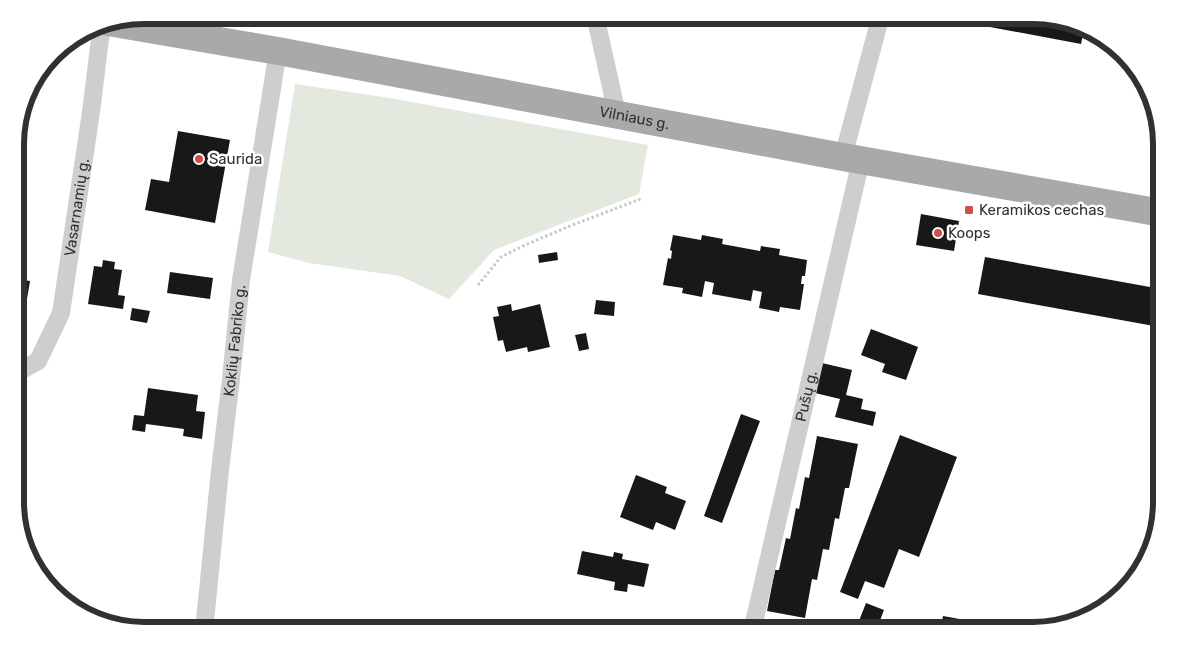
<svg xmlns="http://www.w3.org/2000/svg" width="1177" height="646" font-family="Rubik,sans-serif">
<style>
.green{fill:#e3e9df}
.building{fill:#181818}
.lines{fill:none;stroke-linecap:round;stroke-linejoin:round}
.path{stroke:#c8c8c8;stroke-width:3;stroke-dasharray:2.5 2.5;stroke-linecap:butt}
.minor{stroke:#cecece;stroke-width:18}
.primary{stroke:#a9a9a9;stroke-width:28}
.poi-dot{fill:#d14d4b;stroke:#fff;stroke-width:2}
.labels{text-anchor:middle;stroke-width:5;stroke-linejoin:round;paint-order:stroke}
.street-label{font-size:15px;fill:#313131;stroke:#fff}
.poi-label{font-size:15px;fill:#313131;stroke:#fff;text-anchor:start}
.rim{fill:none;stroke:#313131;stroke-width:6}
</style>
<rect width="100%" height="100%" fill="#fff"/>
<!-- green -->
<path class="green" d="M295,84L384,97L648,145L639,194L494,250L449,299L400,276L309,263L268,252Z"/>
<!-- building -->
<path class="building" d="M931,15H1034L1084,29L1081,44L931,16Z
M178,131L230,140L215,223L145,210L151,179L169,182Z
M921,214L959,221L954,251L916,245Z
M673,235L701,240L702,235L723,239L722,244L760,251L761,246L780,249L779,255L807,260L805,276H802L801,284H804L800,310L780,307L779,312L759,308L762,292L753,290L751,301L712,294L714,283L705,281L702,297L682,293L683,288L663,285L668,258L671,259L672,251L670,250Z
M557,252L558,260L539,263L538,255Z
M985,257L1161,289L1154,326L978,294Z
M103,260L115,262L114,269L122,270L118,295L125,296L123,309L88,304L94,266L102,267Z
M170,272L213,278L210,299L167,293Z
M16,279L30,281L22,329L16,328Z
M596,300L615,302L614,316L594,314Z
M511,304L512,311L540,304L550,347L528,352L527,347L506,352L503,340L498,341L493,317L499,316L497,307Z
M132,308L150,311L147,323L130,320Z
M871,329L918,347L906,380L882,372L885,364L861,355Z
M586,333L589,349L579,351L575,335Z
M822,363L852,370L846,395L863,399L861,409L876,412L873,426L835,417L840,399L815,393Z
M148,388L198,395L196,411L205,412L202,439L183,436L184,429L146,424L145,432L132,430L134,415L144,416Z
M741,414L760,421L722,523L704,516Z
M900,435L957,457L919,557L899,549L884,588L865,581L858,599L840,592Z
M817,436L858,444L849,488H845L839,519L835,518L829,550L823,549L817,580L812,579L805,618L767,611L775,570H779L786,538L790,539L796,508L799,509L805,477L809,478Z
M636,475L667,487L665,493L686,501L675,530L656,522L653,530L620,517Z
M582,551L613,557L614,552L623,554L622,559L649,564L644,587L628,584L627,592L614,590L615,582L577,574Z
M866,603L884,610L876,631H855Z
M943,616L965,620L963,631H940Z
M983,622L1014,628V631H982Z
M823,624L838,628V631H821Z"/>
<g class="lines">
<!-- path -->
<path class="path" d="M478,285L501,257L525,245L570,226L643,198"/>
<!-- minor -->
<g class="minor">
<path d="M595,15L617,114"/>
<path d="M843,157L881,15"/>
<path id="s1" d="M16,373L38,361L61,313L91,112L102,23"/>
<path id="s2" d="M204,631L220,470L231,379L241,280L278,51"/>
<path id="s3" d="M752,631L861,160"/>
</g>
<!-- primary -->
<path class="primary" id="s4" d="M108,22L278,51L843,157L1162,213"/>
</g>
<!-- markers -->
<g class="poi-dot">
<circle cx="199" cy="159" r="5"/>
<rect x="964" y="205" width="10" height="10" rx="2.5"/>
<circle cx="938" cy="233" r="5"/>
</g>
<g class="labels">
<!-- street labels -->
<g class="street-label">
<text dy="5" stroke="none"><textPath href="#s4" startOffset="535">Vilniaus g.</textPath></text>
<text dy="5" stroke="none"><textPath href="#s1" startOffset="185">Vasarnamių g.</textPath></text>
<text dy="5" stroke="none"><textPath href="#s2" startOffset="292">Koklių Fabriko g.</textPath></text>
<text dy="5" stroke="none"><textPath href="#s3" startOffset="241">Pušų g.</textPath></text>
</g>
<!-- poi labels -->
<g class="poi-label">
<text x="209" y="164">Saurida</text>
<text x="979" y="215">Keramikos cechas</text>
<text x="948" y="238">Koops</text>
</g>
</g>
<!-- crop -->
<path d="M0 0H1177V646H0ZM144 24H1033A120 120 0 0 1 1153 144V502A120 120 0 0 1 1033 622H144A120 120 0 0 1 24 502V144A120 120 0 0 1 144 24Z" fill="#fff" fill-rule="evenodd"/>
<path class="rim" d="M144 24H1033A120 120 0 0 1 1153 144V502A120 120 0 0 1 1033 622H144A120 120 0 0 1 24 502V144A120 120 0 0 1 144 24Z"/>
</svg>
